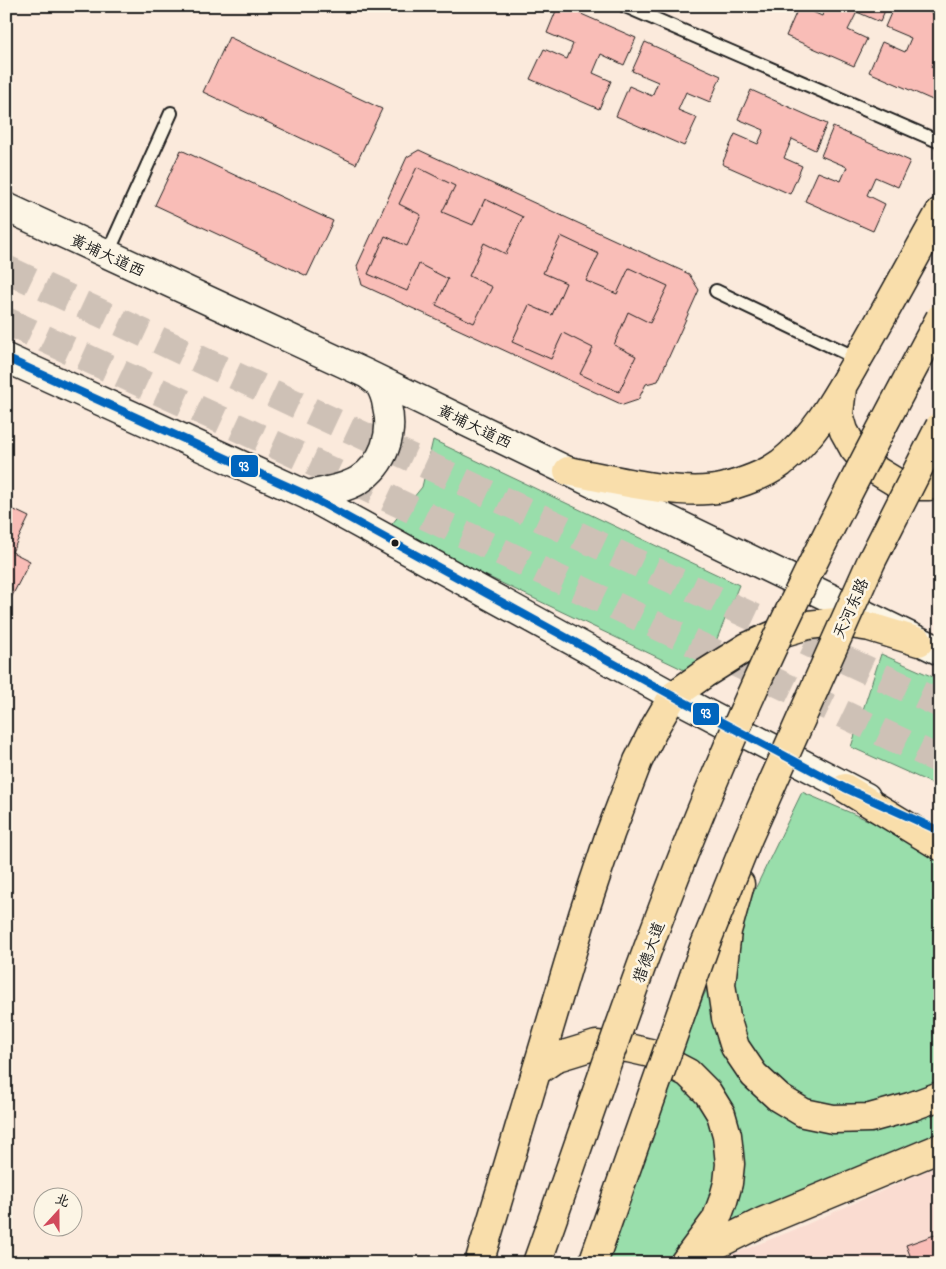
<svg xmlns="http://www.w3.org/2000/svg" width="946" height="1269" font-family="'Indie Flower','LXGW WenKai TC',sans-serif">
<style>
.built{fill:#fadcd1}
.green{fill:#99deab;stroke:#5a7d64}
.building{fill:#f9bdb7;stroke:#1c1c1c}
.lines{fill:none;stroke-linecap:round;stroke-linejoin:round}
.primary-tunnel{stroke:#cec1b6;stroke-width:28;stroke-dasharray:28 14;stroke-linecap:butt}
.lane-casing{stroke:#1c1c1c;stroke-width:16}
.secondary-casing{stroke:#1c1c1c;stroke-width:31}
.highway-casing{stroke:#1c1c1c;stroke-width:31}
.lane{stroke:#fcf5e5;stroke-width:12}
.secondary{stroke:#fcf5e5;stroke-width:28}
.highway{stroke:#f9deab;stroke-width:28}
.highway-bridge-casing{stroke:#1c1c1c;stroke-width:31;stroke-linecap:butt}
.highway-bridge{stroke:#f9deab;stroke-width:28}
.bus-1-casing{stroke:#fcf5e5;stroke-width:11}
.bus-1{stroke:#0065bd;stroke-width:8}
.bus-dot{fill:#1c1c1c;stroke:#fcf5e5;stroke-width:2}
.labels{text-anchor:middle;stroke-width:5;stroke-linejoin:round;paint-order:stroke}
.street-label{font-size:16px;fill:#1c1c1c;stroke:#fcf5e5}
.line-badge{stroke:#fcf5e5;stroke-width:2}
.badge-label{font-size:14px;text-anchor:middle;font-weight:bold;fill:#fff}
</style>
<rect width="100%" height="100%" fill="#fbeadc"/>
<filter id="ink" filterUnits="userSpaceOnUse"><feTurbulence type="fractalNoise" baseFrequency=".02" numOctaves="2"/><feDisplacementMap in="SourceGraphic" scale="10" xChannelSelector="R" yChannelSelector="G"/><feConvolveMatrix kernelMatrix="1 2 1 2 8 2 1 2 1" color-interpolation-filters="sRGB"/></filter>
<g filter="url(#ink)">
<!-- built -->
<path class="built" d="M940,1165V1263H710L794,1230Z"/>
<!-- green -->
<path class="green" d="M433,440L739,585L701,678L388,529L422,487Z
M881,654L940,680V787L851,747Z
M802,792L940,851V1138L680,1253L668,1263H605L669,1084L703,997Z"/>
<!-- building -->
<path class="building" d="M558,6H563L636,38L624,65L601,54L593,73L611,81L599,109L530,79L544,49L567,59L573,44L547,33Z
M799,6L822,16L826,6H887L880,22L857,12L848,30L867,39L854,66L786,36Z
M894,6H916L940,17V48L931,67L940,70V96L937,102L869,72L882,42L905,52L911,38L885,27Z
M229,37L382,109L356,164L203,92Z
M645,42L721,76L710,102L686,92L678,110L697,118L684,146L616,116L629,86L652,96L658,82L632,71Z
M751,90L827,124L815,150L792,139L784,158L802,166L790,194L722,164L735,134L758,144L764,130L738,119Z
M833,127L910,161L898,187L875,177L867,195L885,204L873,231L805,201L818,172L841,181L847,167L821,156Z
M181,150L333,221L307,276L155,205Z
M419,150L689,274L699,290L658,381L646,384L638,400L623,405L362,285L357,266L407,157Z
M417,167L455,186L442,212L473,225L485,199L523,217L506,254L484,243L469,276L492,287L474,323L436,305L448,279L419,264L407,291L368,274L385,236L407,246L421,215L399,204Z
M561,236L599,254L586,281L617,294L629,268L668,286L650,323L628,312L614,345L636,356L619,392L580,374L593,348L563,333L551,359L512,342L529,305L552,315L566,283L543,273Z
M6,506L29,517L12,552L30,561L11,598L6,595Z
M940,1233V1263H913L906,1245Z"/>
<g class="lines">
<!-- primary-tunnel -->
<path class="primary-tunnel" d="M6,269L940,704
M6,321L291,452L940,760"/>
<!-- lane casing -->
<g class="lane-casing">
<path id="lane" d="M625,6L940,142
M107,255L171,113
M716,291L858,359"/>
</g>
<!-- secondary casing -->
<g class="secondary-casing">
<path id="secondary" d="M6,207L367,374L940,651
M6,358L307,495L673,696L866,797
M307,495C323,492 345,489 359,480C384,464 394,434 387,406C386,399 383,390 379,384C376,380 371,377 367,374"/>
</g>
<!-- highway casing -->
<g class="highway-casing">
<path id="highway" d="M842,388L839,414L844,431L854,449L869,466L902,486H929L940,482
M568,471C611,479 680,497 722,488C741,483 765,475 781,463C816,435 837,395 859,357C887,309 913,260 940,212
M845,788L940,846
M740,884L727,931L721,984L726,1018L735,1047L754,1075L779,1098L804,1113L833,1119L870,1118L910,1107L940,1096
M537,1071L557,1057L596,1045L628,1048L650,1053L688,1073L708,1093L721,1114L727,1135L730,1164L728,1183L723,1201L716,1220L684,1263
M692,1257L762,1222L940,1148
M479,1263L583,915L610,834L638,761L656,725L673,696L704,674L747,647L774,635L808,625L836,622L870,627L919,642"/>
</g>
<!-- lane -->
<use href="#lane" class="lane"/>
<!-- secondary -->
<use href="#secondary" class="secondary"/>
<!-- highway -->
<use href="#highway" class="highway"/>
<!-- highway-bridge casing -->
<g class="highway-bridge-casing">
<path id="highway-bridge" d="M537,1263C595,1100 649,932 717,773C782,617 860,467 940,318
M593,1263L705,945L748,838L871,562L940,426"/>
</g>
<!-- highway-bridge -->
<use href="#highway-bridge" class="highway-bridge"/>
<!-- bus-1 casing -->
<g class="bus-1-casing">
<path id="bus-1" d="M6,358L307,495L673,696L845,788L940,831"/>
</g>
<!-- bus-1 -->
<use href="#bus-1" class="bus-1"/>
</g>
</g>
<!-- markers -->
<circle class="bus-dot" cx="395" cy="543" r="4.5"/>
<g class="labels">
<!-- street labels -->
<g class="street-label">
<text transform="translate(108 255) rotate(25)" y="6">黄埔大道西</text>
<text transform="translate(475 426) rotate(26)" y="6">黄埔大道西</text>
<text transform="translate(850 608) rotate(-66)" y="6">天河东路</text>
<text transform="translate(648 952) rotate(-70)" y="6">猎德大道</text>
</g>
</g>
<g class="line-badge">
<rect x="230" y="454" width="29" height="24" rx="5" fill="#0065bd"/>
<rect x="692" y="702" width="28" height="24" rx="5" fill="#0065bd"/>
</g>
<g class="badge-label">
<text x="244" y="471">93</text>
<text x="706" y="718">93</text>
</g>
<!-- margin -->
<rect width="946" height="1269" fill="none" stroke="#fcf5e5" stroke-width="25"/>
<rect x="12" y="12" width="921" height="1244" fill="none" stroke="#1c1c1c" stroke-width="2" filter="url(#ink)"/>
<!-- north arrow -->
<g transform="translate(58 1212) rotate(21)"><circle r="24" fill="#fcf5e5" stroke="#a29e95"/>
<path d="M0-4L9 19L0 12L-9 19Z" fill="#d1495b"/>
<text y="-8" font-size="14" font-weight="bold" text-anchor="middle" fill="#1c1c1c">北</text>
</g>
</svg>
